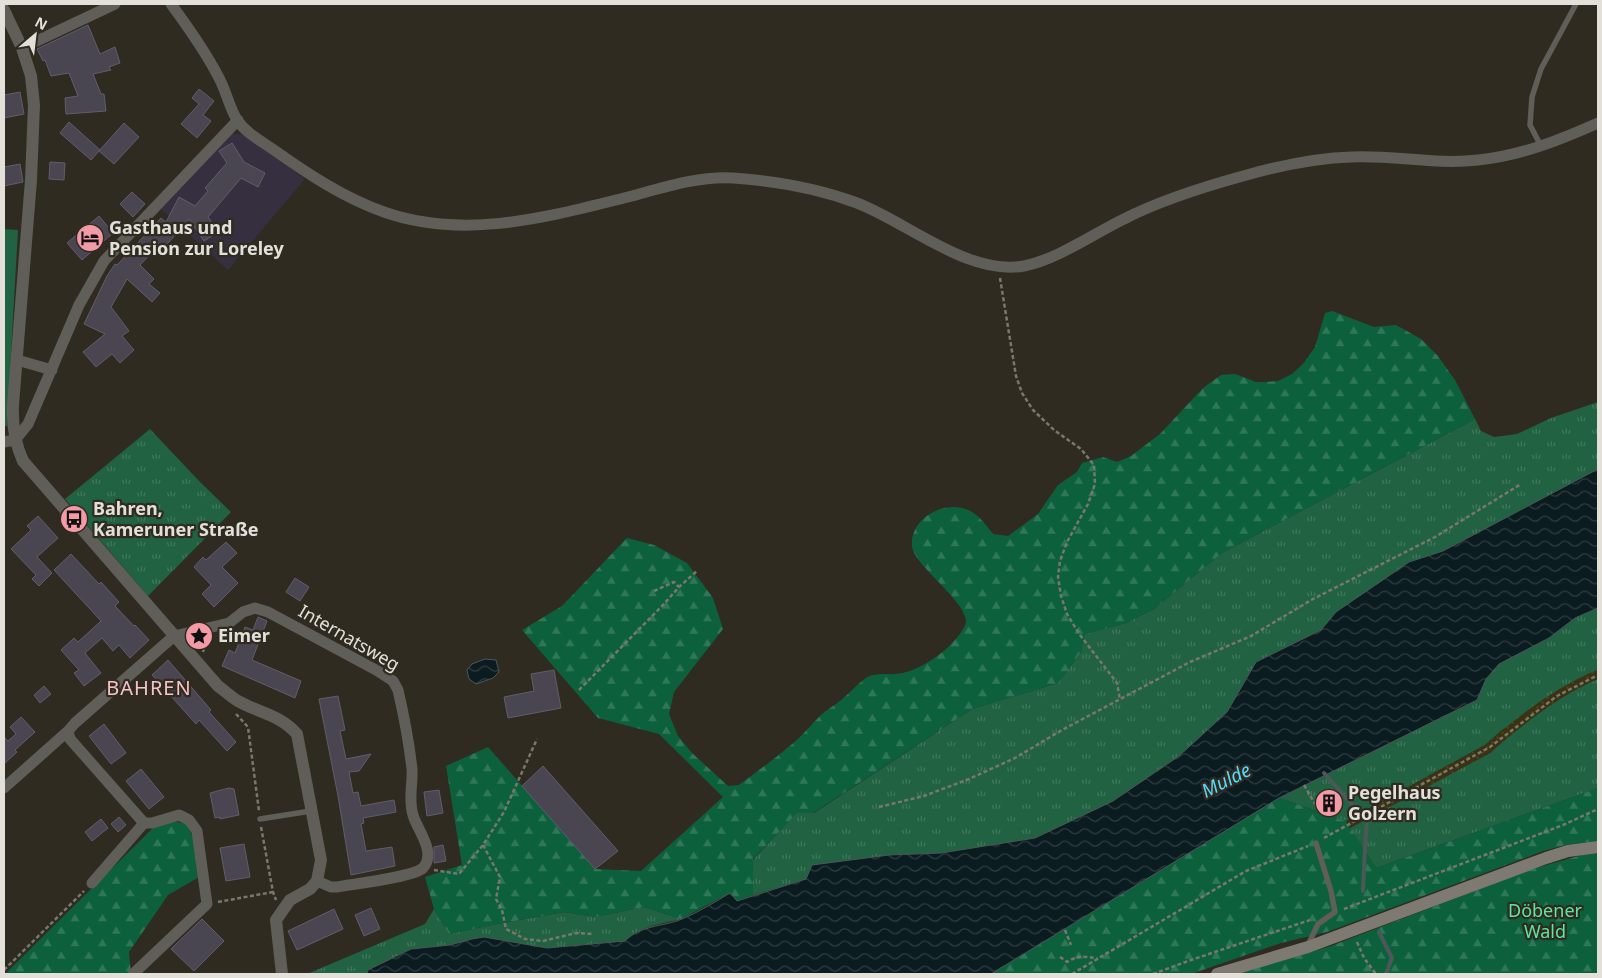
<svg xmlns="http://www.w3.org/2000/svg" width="1602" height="978" font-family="'Noto Sans',sans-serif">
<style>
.education{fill:#352f40}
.grass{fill:url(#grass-tufts)}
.forest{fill:url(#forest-firs)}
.sand{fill:url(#sand-dots)}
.park{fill:#206241}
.water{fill:url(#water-waves);stroke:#4c5758}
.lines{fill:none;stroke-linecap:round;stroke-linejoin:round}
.stream{stroke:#4c5758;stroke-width:4}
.building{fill:#494551;stroke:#625d6a}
.path{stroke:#7a776d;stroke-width:2.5;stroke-dasharray:4 2.5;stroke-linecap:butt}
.service{stroke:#605e58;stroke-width:5.5}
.minor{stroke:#605e58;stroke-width:11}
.tertiary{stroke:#605e58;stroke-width:12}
.secondary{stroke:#7e7a71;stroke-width:12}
.labels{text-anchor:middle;stroke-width:4.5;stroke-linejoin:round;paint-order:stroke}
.poi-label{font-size:18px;font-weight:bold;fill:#e3e0d9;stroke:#2f2b20;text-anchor:start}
.street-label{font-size:18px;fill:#e3e0d9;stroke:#2f2b20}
.park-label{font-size:18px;fill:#60e49f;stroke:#2f2b20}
.water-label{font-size:19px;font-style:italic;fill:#5ad8fd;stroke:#2f2b20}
.quarter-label{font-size:20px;letter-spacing:1px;fill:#f7c3c9;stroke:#2f2b20}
</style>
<defs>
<pattern id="grass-tufts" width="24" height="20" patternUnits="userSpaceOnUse" patternTransform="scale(1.25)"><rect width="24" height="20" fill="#206241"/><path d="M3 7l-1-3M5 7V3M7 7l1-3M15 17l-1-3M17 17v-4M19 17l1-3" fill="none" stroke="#40785c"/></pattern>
<pattern id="forest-firs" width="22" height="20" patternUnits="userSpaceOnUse" patternTransform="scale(1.25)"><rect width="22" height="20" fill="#0c613c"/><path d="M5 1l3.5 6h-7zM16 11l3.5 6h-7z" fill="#2f7758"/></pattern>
<pattern id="sand-dots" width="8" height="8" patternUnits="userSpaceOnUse" patternTransform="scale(1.25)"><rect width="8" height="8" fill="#3b3212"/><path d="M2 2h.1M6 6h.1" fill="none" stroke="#4e4629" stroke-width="1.8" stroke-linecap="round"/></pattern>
<pattern id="water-waves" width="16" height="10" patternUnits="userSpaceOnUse" patternTransform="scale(1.25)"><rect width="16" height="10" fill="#0b1c21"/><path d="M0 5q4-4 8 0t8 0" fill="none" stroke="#2e3d41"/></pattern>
</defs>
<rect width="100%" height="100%" fill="#2f2b20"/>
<!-- education -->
<path class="education" d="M232,134H242L305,179L228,270L161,209Z"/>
<!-- grass -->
<path class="grass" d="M1598,402V469L1443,551L1409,562L1337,612L1321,630L1256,662L1227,712L1179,756L1113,801L1035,838L941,853L889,855L753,895V860L797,812L814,813L972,709L1058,683L1081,652L1084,634L1126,623L1154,609L1222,553L1475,419L1481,431L1494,437L1517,434L1551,418Z
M150,429L200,482L231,512L148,596L65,499Z
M1598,608V670L1586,675L1502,730L1485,745L1346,821L1279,798L1477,700L1486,679L1499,664L1549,638L1575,618Z
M1598,679V788L1376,868L1350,828L1490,753C1519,727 1562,693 1598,679Z
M644,907L681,919C661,924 640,926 625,941L547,948L484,937L472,939L450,945L411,949L368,970L367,974H307L425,924L434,909L449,934L497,924L564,912L595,917Z"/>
<!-- forest -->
<path class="forest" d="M1332,311L1374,327L1396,325L1421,339L1437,355L1455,380L1475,419L1222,553L1154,609L1126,623L1085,634L1081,652L1058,683L972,709L813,813H797L753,859V895L737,901L730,893L681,919L644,907L595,917L564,912L497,924L449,934L434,909L425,877L462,865L446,766L488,747L595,869L641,871L723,797L659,734L598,718L522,630L562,606L627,538L654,545L687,563L713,598L723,629L674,692L669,714L678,736L692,753L728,786L739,785C759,770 780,755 799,738C806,731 812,724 820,716C826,710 834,706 841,700C850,693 857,684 866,678C876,672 886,675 896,674C915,673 942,655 954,641C958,637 965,628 966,622C967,601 913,565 912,546C910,519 942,501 965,509C977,512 986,525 993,534L1008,536L1038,514L1058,485L1077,472L1082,463L1103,457L1117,462L1131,456L1160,434L1203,388L1221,375L1235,374L1256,382H1263L1278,381L1292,374L1303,364L1315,347L1325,313Z
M1598,788V841L1565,845L1543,851L1327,932L1281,943L1191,974H991L1279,798L1346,821L1376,868Z
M174,821L186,824L193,837L199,877L168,895L129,952L131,974H5L155,826Z
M1598,853V974H1237L1331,946L1529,870L1582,855Z"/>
<!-- sand -->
<path class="sand" d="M1598,670V679C1562,693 1519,727 1490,753L1350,828L1346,821L1485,745C1517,717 1558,685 1598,670Z"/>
<!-- park -->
<path class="park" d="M4,229L18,230L7,426H4Z"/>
<!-- water -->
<path class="water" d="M1598,469V608L1575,618L1549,638L1499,664L1486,679L1477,700L1279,798L991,974H367L368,970L411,949L450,945L472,939L484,937L547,948L625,941C641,925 662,927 682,919C699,912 715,902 730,893L737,901L806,879L812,865L889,855L941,853L1035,838L1113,801L1179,756L1227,712L1256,662L1321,630L1336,612L1409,562L1443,551Z
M485,659L496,660L499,672L493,678L476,684L469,679L467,670L472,664Z"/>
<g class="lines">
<!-- stream -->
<path class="stream" d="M1324,773L1367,821L1365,847L1363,891
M1379,932L1392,958L1386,974"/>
</g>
<!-- building -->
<path class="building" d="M88,25L100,54L115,47L120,63L109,67L111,70L93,74L101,94H104L106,111L66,114L65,98L78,96L69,73L51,76L45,60L43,61L37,49Z
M199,89L214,101L203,115L211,121L197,138L181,124L199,104L192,98Z
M20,92L24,114L4,118V95Z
M69,122L100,150L91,160L60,133Z
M124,123L139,137L114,164L99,151Z
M232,143L244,162L265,173L258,187L241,178L208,217L218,232L204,241L189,219L163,249L159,245L140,265L154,279L149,284L160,293L152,302L127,279L111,307L129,331L122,336L134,350L120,363L112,354L96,367L83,352L105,334L84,324L107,276L115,264L117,265L161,218L166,222L179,197L195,206L208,191L205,188L227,163L219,151Z
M50,162L65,163L64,180L49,179Z
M20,164L23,182L4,186V167Z
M132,192L145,204L133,217L120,204Z
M99,216L113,233L82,260L67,243Z
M38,516L58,538L37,557L52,573L39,586L32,579L36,575L11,549L31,530L27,526Z
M226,542L237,553L222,567L238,583L214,607L202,594L211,585L194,567L203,557L206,560Z
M71,554L99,584L101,582L119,602L115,606L134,626L135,625L149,640L130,658L119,645L113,651L102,638L85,653L101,673L84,686L74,673L79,670L61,650L74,638L78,642L101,621L54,570Z
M295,578L309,587L300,601L286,592Z
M258,617L267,621L252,660L301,681L295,698L222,666L229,650L235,653L245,627L253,630Z
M168,660L211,710L209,712L236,742L227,751L199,720L196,724L152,675Z
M554,670L561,708L508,718L504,697L534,691L531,674Z
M44,686L51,694L40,703L34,695Z
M338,696L345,730L340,731L346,759L371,754L359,771L349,772L353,793L358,792L361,806L394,800L396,812L363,818L364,823L361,824L366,851L392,847L395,866L351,875L338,796L319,699Z
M21,717L35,732L15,750L17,752L4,764V737L8,741L16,734L10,727Z
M104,724L126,753L111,764L89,736Z
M543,766L618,851L595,869L522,786Z
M141,769L164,797L149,809L126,781Z
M229,788L234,789L239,815L220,819V817L215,818L210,793Z
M439,790L443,813L427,816L424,792Z
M119,817L126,825L118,832L111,824Z
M101,819L108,828L92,841L85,832Z
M244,844L250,877L226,881L220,848Z
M443,845L446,861L434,863V847Z
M371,908L380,929L364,936L355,915Z
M334,909L343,929L297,950L288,931Z
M202,919L224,941L194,971L171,949Z"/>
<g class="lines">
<!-- path -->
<path class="path" d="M1000,278L1016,376L1022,393L1033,410L1054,430L1081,449L1094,465L1095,484L1088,504L1067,542L1060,561L1058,577L1061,596L1067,614L1080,635L1117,683L1120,700
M654,591L674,582L679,587
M203,652L206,641
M579,690L664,604L679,587L698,570
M236,714L248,727L259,811
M1304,785L1315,804
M879,807L924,796L969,779L1015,758L1062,730L1190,662L1251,636L1313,599L1435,537L1521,484
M261,827L273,892L276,900
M1324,838L1490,747L1557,696L1598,675
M483,845L500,877L496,899L502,910L506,929L525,939L543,941L576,933L594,934
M434,870L459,874L483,845L504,812L537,739
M218,902L273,892
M1344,909L1563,825L1598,809
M1065,930L1071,945
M1357,942L1364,958L1376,974
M1060,957L1067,962C1078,955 1086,956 1098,959
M4,970L84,891
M1072,974L1246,871L1308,846
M1153,974L1191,960L1310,920"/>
<!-- service -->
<path class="service" d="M1541,146L1530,125L1532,97L1541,69L1576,4
M260,819L311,811
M1308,945L1318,924L1335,912L1331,891L1316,843"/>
<!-- minor -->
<path class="minor" d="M171,4C188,27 205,51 218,76C226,90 229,107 237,120C246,133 261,141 274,150C308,174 344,198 384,212C466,241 551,216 632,196C665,187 699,176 733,178C775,181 817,188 857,203C907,222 968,276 1024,266C1058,259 1093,234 1124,219C1161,200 1203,187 1243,176C1278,166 1315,158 1352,157C1394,155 1436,165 1478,160C1520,156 1560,140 1598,123
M22,48L115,4
M17,360L52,370
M4,442L15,440L28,424L79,305L104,261L238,120
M68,731L70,739L144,823
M4,788L68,731L75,723L174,636L229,623L243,612L255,608L268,612L376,670L393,681L398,690C404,716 409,742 412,769C413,785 408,798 413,815C417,830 437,852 423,868C414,877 353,884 337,887H331L317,881
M92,883L144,823H152L179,815L189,820L197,831L207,904L133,974"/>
<!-- tertiary -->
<path class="tertiary" d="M4,10L22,48L31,76L34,105L31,180L13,405C12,425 15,443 23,461L218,686C225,691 231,697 238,701C259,713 279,714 297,734L321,860L317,881L310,889L290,900L276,920L282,974"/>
<!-- secondary -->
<path class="secondary" d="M1217,974L1308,947L1546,858L1568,851L1598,847"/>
</g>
<!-- icons -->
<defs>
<g id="hotel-disc" transform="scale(1.4375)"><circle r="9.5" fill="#f49aa6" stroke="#2f2b20"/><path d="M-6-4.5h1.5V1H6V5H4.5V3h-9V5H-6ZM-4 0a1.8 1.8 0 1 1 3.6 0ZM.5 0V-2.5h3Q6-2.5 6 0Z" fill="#111"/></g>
<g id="bus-disc" transform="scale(1.4375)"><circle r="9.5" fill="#f49aa6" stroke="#2f2b20"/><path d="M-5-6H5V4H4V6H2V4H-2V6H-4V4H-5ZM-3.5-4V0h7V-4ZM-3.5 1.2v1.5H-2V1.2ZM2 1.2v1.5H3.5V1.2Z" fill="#111"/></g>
<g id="sight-disc" transform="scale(1.4375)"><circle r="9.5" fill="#f49aa6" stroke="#2f2b20"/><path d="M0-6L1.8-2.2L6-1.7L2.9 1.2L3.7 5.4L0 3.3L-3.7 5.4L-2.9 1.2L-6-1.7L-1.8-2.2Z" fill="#111"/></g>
<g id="building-disc" transform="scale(1.4375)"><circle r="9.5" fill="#f49aa6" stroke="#2f2b20"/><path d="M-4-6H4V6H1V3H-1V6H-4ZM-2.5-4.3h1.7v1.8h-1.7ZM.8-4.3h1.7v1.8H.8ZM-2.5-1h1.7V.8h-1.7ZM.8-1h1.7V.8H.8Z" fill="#111"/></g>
</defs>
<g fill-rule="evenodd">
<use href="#hotel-disc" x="90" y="238"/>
<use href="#bus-disc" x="74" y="519"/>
<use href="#sight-disc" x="199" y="636"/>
<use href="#building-disc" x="1329" y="803"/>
</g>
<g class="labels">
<!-- poi labels -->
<g class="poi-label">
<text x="109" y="234">Gasthaus und<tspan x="109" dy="21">Pension zur Loreley</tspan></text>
<text x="93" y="515">Bahren,<tspan x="93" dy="21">Kameruner Straße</tspan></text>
<text x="218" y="642">Eimer</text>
<text x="1348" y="799">Pegelhaus<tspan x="1348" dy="21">Golzern</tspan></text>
</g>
<!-- street labels -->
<g class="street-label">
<text transform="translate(349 638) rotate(30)" y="6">Internatsweg</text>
</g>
<!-- park labels -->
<g class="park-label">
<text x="1545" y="917">Döbener<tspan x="1545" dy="21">Wald</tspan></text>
</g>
<!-- water labels -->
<g class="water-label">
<text transform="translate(1226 780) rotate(-27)" y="7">Mulde</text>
</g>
<!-- quarter labels -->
<g class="quarter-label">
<text x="149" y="695">BAHREN</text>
</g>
</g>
<!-- border -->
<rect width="1602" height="978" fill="none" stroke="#e3e0d9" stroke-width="10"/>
<!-- north arrow -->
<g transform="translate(35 35) rotate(28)" stroke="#2f2b20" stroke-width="4" paint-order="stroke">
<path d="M0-4L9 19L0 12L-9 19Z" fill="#e3e0d9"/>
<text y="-8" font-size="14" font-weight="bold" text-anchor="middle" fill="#e3e0d9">N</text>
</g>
</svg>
